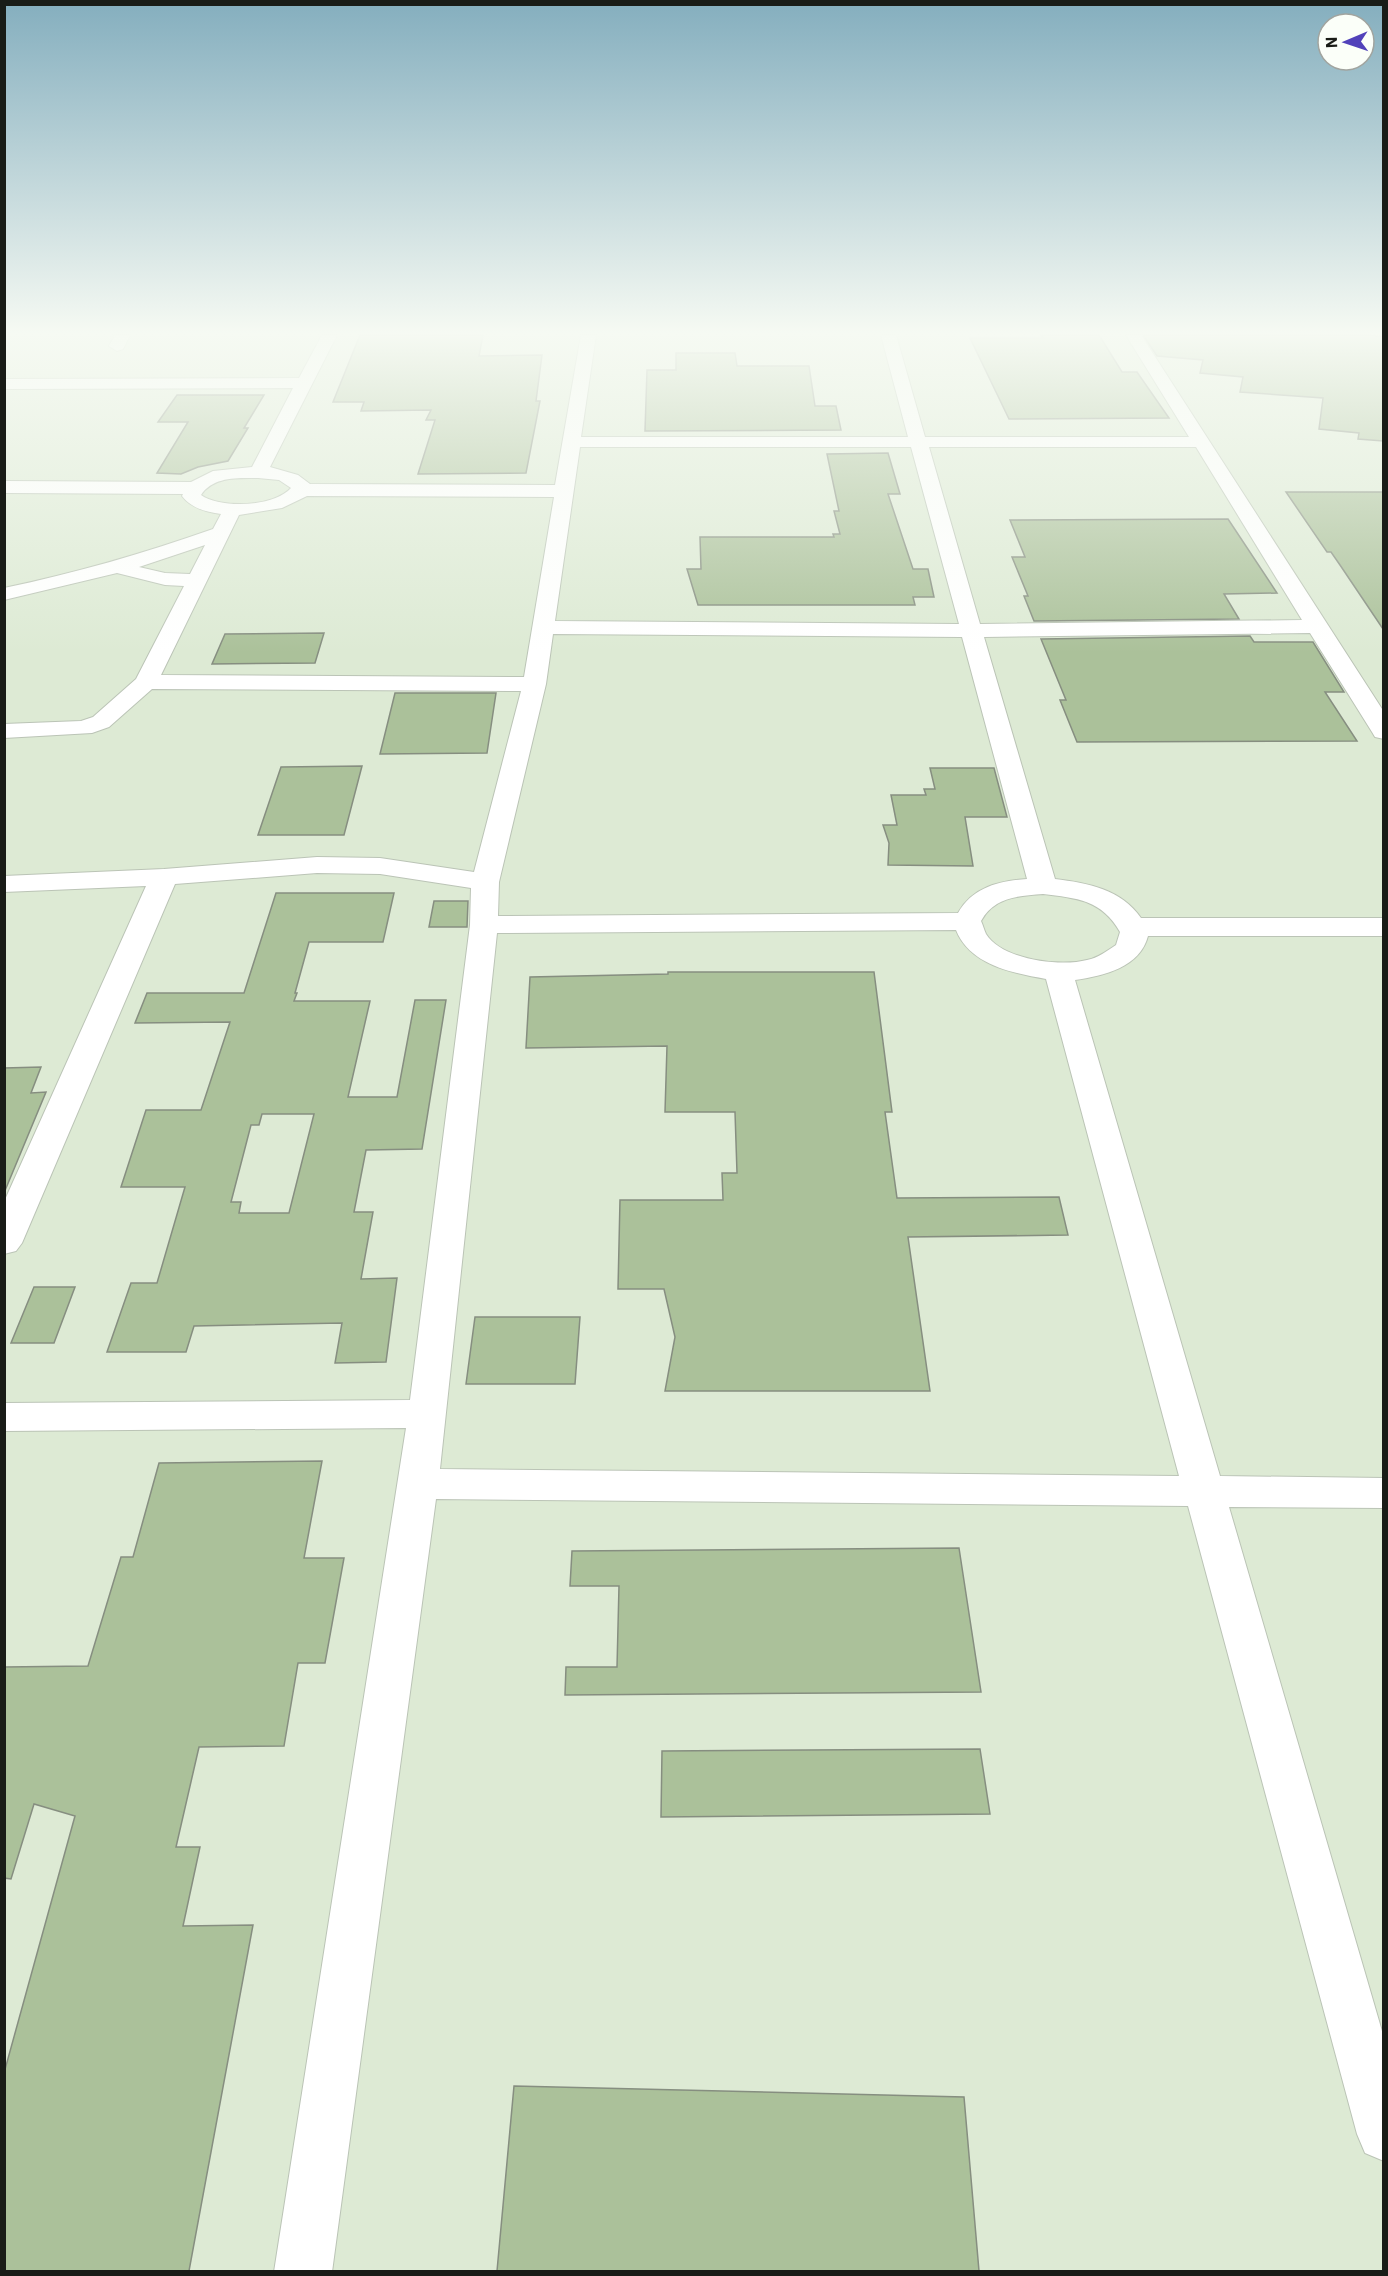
<svg xmlns="http://www.w3.org/2000/svg" width="1388" height="2276" font-family="'IBM Plex Sans',sans-serif">
<style>
.built{fill:#ddead4}
.building{fill:#abc19a;stroke:#868e80;stroke-width:1.5;fill-rule:evenodd}
.lines{fill:none;stroke-linecap:round;stroke-linejoin:round}
.minor-casing{stroke:#bbc4b6;stroke-width:2}
.minor{fill:#fff;fill-rule:evenodd}
</style>
<rect width="100%" height="100%" fill="#ebf3e5"/>
<!-- built -->
<path class="built" d="M5,335H1383V2271H5Z"/>
<!-- building -->
<path class="building" d="M360,335H483L479,356L542,355L536,401H540L526,473L418,474L435,420H426L431,410L361,411L364,402H333Z
M1041,335H1099L1122,372H1137L1169,418L1009,419L970,338H1043Z
M1143,335H1369L1383,337V441L1358,439L1359,433L1319,429L1323,398L1240,392L1243,377L1200,373L1203,360L1157,356Z
M676,353H735L737,366H809L815,406H836L841,430L645,431L647,370H676Z
M177,395H264L244,428H248L228,461L198,467L181,474L157,473L188,422H158Z
M888,453L900,494H888L913,569H928L934,597H913L915,605H698L687,569H701L700,537H834L833,534H840L834,511H839L827,454Z
M1286,492H1383V629L1340,565L1331,552H1327Z
M1228,519L1277,593L1224,594L1239,619L1034,621L1024,596H1028L1012,557H1025L1010,520Z
M324,633L315,663L212,664L225,634Z
M1250,636L1254,642H1313L1344,692H1325L1357,741L1077,742L1060,700H1066L1041,639Z
M395,693H496L487,753L380,754Z
M362,766L344,835H258L281,767Z
M930,768H994L1007,817H965L973,866L888,865L889,843L883,825H897L891,795H926L924,789H935Z
M276,893H394L383,942H309L295,993H297L294,1001H370L348,1097H397L415,1000H446L422,1149L366,1150L354,1212H373L361,1279L397,1278L386,1362L335,1363L342,1323L194,1326L186,1352H107L131,1283H157L185,1187H121L146,1110H201L230,1022L135,1023L147,993H244ZM262,1114H314L289,1213H239L241,1202H231L251,1125H259Z
M434,901H468L467,927H429Z
M668,972H874L892,1112H885L897,1198L1059,1197L1068,1235L908,1237L930,1391H665L675,1337L664,1289H618L620,1200H723L722,1173H737L735,1112H665L667,1046L526,1048L530,977L668,974Z
M41,1067L31,1093L46,1092L4,1193V1068Z
M34,1287H75L54,1343H11Z
M475,1317H580L575,1384H466Z
M322,1461L304,1558H344L325,1663H298L284,1746L199,1747L176,1847H200L183,1926L253,1925L189,2271H4V2073L75,1816L34,1804L11,1879L4,1878V1667L88,1666L121,1557H133L159,1463Z
M959,1548L981,1692L565,1695L566,1667H617L619,1586H570L572,1551Z
M980,1749L990,1814L661,1817L662,1751Z
M514,2086L964,2097L979,2271H497Z"/>
<g class="lines">
<!-- minor casing -->
<g class="minor-casing">
<path id="minor" d="M115,335H130L123,349L117,351L109,346Z
M322,335H337L270,467L298,475L310,484L555,485L581,335H596L581,437H908L881,335H896L925,437H1189L1126,335H1141L1384,712V739L1375,737L1372,732L1310,633L984,637L1055,879C1088,883 1121,889 1141,918H1384V936H1148C1140,967 1104,976 1075,980L1220,1476L1384,1478V1508L1229,1507L1384,2038V2161L1365,2153L1357,2134L1188,1506L436,1499L332,2272H274L406,1428L4,1431V1403L410,1400L470,925L471,888L380,874L317,873L175,884L22,1243L16,1251L4,1254V1202L146,886L4,892V876L164,869L317,857L380,858L474,872L521,691L152,689L109,727L92,733L4,738V724L81,721L93,717L136,679L184,586L165,585L117,573L4,600V588C76,573 145,553 213,529L221,514C206,512 191,508 182,496L183,494L4,493V481L191,482L213,471L252,467L293,388L4,389V379L299,378ZM580,447H911L959,624L555,621ZM929,447H1196L1302,620L980,624ZM258,478L279,480L291,488C274,507 221,509 201,495C213,476 239,478 258,478ZM307,496L554,497L524,677L161,675L239,515L282,508ZM205,545L190,574L165,573L139,567ZM553,634L962,637L1027,879C999,881 973,887 958,913L498,916L499,882L546,684ZM1043,894C1077,898 1102,900 1120,932L1116,945C1107,951 1098,958 1087,960C1061,967 1002,960 986,934C984,930 983,925 981,921C994,897 1018,896 1043,894ZM956,930C970,965 1012,973 1046,979L1179,1476L440,1469L497,933Z"/>
</g>
<!-- minor -->
<use href="#minor" class="minor"/>
</g>
<!-- sky -->
<linearGradient id="sky" x2="0" y2="1"><stop stop-color="#84aebe"/><stop offset="0.51" stop-color="#f6faf3"/><stop offset="1" stop-color="#f6faf3" stop-opacity="0"/></linearGradient>
<rect width="1388" height="653" fill="url(#sky)"/>
<!-- border -->
<rect width="1388" height="2276" fill="none" stroke="#191c17" stroke-width="12"/>
<!-- north arrow -->
<g transform="translate(1346 42) rotate(268)"><circle r="28" fill="#fbfff9" stroke="#a1a49f" stroke-width="1.5"/>
<path d="M0-4.5L10 22L0 15L-10 22Z" fill="#5142ba"/>
<text y="-9" font-size="16" font-weight="bold" text-anchor="middle" fill="#191c17">N</text>
</g>
</svg>
